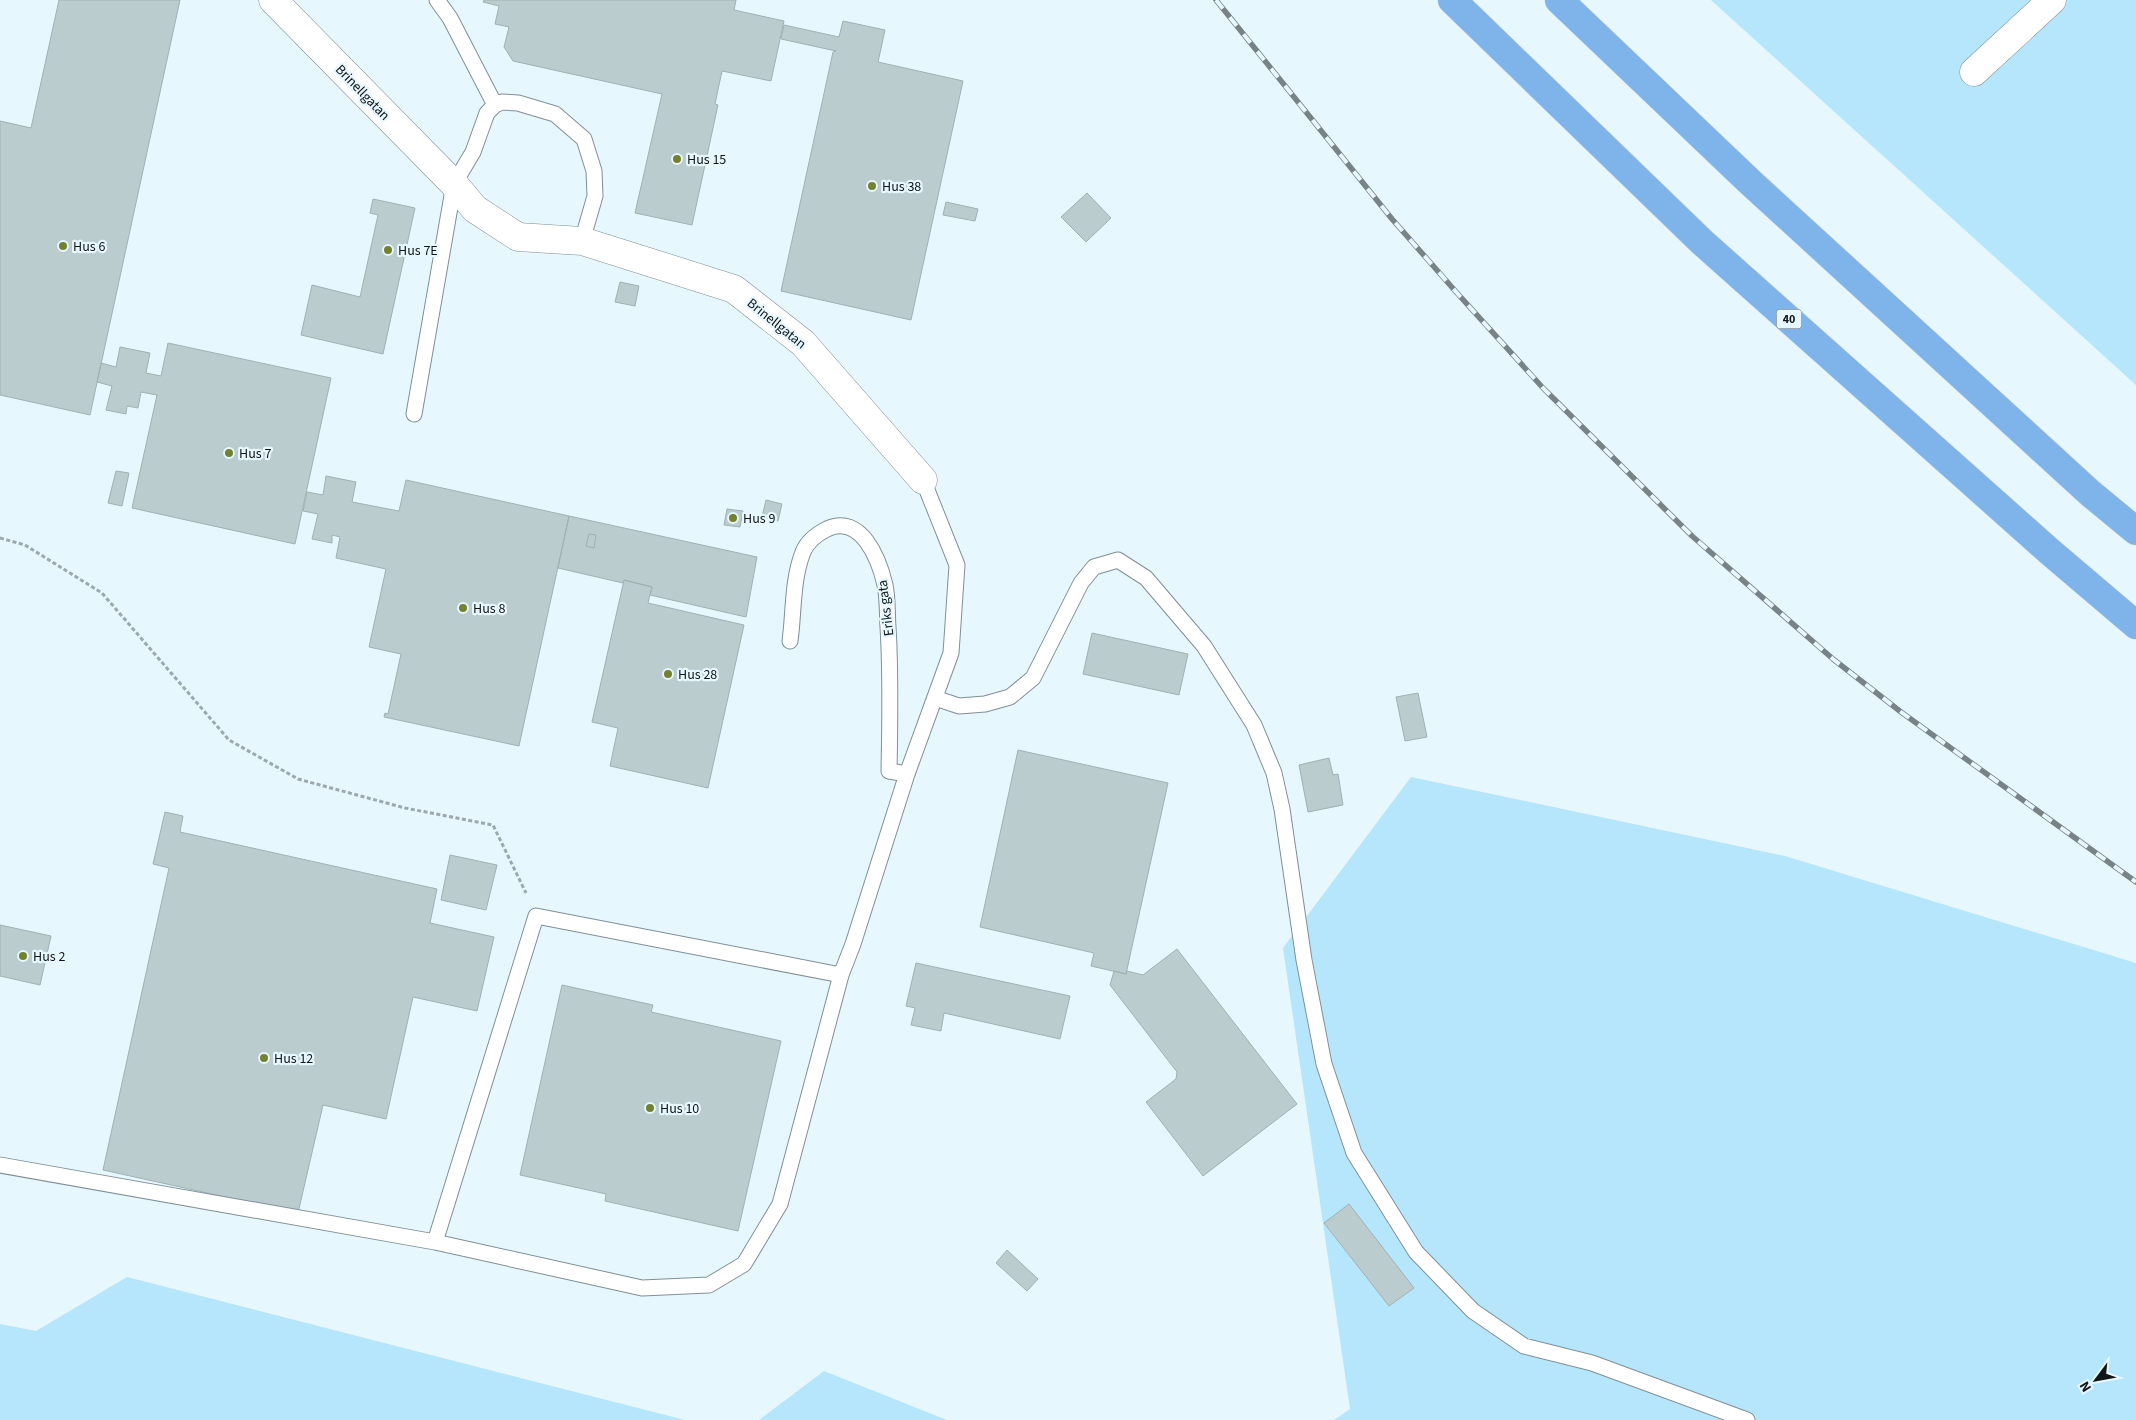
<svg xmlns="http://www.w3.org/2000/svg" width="2136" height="1420" font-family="'Source Sans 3',sans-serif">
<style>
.green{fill:#b5e6fc}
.building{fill:#baccce;stroke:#a0b1b3}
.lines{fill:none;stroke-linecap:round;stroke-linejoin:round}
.service-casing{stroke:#808f96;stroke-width:17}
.minor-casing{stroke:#808f96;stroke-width:29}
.motorway-casing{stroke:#d4d5d5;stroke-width:29}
.path{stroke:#9ba8ad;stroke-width:3;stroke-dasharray:4 2.5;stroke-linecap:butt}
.service{stroke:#fff;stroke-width:15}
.minor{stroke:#fff;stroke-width:28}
.motorway{stroke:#7eb4ea;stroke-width:28}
.rail-casing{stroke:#788388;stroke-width:5.5}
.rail{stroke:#e7f7fe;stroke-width:4;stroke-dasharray:11;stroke-linecap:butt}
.poi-dot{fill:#728231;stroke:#e7f7fe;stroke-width:2}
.labels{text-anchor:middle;stroke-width:4.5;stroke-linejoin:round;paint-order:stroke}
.shield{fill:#e7f7fe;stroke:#50595d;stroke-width:1}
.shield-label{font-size:12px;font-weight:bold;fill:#101518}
.street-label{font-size:14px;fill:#101518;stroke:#e7f7fe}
.poi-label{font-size:14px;fill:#101518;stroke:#e7f7fe;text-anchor:start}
</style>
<rect width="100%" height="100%" fill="#e7f7fe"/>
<!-- green -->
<path class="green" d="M1711,0H2136V385L1712,1Z
M1411,777L1785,856L2136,963V1420H1334L1350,1409L1283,948Z
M127,1277L685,1420H686H0V1324L36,1331Z
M824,1371L947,1420H759Z"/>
<!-- building -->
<path class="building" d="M59,0H180L90,415L0,395V121L31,128Z
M484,0H736L734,10L784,21L771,81L722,71L715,104L718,105L692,225L635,213L662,94L513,61L504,47L509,27L495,24L499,6L483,2Z
M843,21L885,30L878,62L963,81L911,320L781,291L833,52L836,51L781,39L784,25L839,37Z
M1087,193L1111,218L1086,242L1061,217Z
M373,199L415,208L383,354L301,335L312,285L360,297L378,215L370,213Z
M946,202L978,209L975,221L943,215Z
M620,282L639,286L635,306L615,302Z
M168,343L331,378L295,544L132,508L157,395L141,392L138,408L127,406L126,414L106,410L112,386L97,382L101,363L116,367L120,347L150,353L146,373L161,376Z
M116,471L129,473L122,506L108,503Z
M326,476L356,482L352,502L399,511L406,480L569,516L519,746L384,717L385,713L388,714L401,654L369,647L386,569L336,558L340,537L332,535V543L312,539L318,514L303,511L307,492L323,495Z
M766,500L782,504L778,521L762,517Z
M727,509L743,511L740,527L724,525Z
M569,516L757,557L746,617L650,595L652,587L624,580L623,583L558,568Z
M589,534L596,535L594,548L586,546Z
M624,580L652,587L648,603L744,625L708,788L610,766L618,728L592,722Z
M1092,633L1188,654L1179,695L1083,674Z
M1418,693L1427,737L1405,741L1396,697Z
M1018,750L1168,783L1126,974L1091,966L1094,953L980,927Z
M1329,758L1333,775L1338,774L1343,805L1308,812L1299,765Z
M165,812L183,816L180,832L437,889L430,923L494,937L477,1011L413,997L386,1119L323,1105L298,1213L103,1170L169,868L153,864Z
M450,855L497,865L486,910L441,900Z
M0,925L51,936L40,985L0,976Z
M1177,949L1297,1104L1203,1176L1146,1102L1176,1079L1177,1072L1110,985L1114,971L1126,974L1127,971L1143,975Z
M916,963L1070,996L1060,1039L944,1013L941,1031L911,1025L915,1008L906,1006Z
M562,985L653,1005L651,1012L781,1041L738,1231L605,1201L606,1194L520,1175Z
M1349,1204L1414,1288L1389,1306L1324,1223Z
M1007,1250L1038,1279L1027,1291L996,1263Z"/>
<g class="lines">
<!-- service casing -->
<g class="service-casing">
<path id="service" d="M437,0L450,18L495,105
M414,414L454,184L473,152L487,113L495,105L502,102L518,103L555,114L584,139L594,171L595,196L582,241
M790,641C794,612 792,580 803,552C807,542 817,534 827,529C861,513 879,559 885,585C888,599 887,614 888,627C891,675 890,723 889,771L907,774
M935,698L959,706L985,704L1010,697L1033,678L1081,583L1094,567L1118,560L1146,578L1204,646L1254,725L1274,773L1282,809L1304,960L1324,1064L1354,1153L1416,1252L1473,1311L1524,1346L1592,1363L1747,1420
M841,975L853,944L907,774L951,653L957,565L923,480
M0,1165L435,1242L642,1288L709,1285L744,1264L780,1204L841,975L536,916L435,1242"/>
</g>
<!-- minor casing -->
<g class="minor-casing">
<path id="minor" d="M273,0L454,184L475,209L518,237L582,241L734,289L803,343L923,480
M1974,72L2052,0"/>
</g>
<!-- motorway casing -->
<g class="motorway-casing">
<path id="motorway" d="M1452,0L1702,242L2049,551L2136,625
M1559,0L1750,182L2090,493L2136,531"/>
</g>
<!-- path -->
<path class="path" d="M0,538L25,545L102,593L229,740L298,779L405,808L493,825L526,893"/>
<!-- service -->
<use href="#service" class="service"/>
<!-- minor -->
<use href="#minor" class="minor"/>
<!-- motorway -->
<use href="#motorway" class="motorway"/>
<!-- rail casing -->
<g class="rail-casing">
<path id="rail" d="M1216,0L1392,219L1457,293L1543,388L1692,536L1833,659L1901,712L2136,882"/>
</g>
<!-- rail -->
<use href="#rail" class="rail"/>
</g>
<!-- markers -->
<g class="poi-dot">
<circle cx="677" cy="159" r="5"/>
<circle cx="872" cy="186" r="5"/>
<circle cx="63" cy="246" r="5"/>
<circle cx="388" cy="250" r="5"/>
<circle cx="229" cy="453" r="5"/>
<circle cx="733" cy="518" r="5"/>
<circle cx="463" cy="608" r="5"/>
<circle cx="668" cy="674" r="5"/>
<circle cx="23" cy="956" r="5"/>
<circle cx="264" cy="1058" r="5"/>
<circle cx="650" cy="1108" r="5"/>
</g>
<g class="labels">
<!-- shield labels -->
<rect class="shield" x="1776.5" y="309.5" width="25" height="19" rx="4"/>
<g class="shield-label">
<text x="1789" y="323">40</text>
</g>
<!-- street labels -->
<g class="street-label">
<text transform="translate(363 92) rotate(46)" y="5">Brinellgatan</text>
<text transform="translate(777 323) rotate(39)" y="5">Brinellgatan</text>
<text transform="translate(885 608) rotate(-97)" y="5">Eriks gata</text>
</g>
<!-- poi labels -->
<g class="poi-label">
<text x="687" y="164">Hus 15</text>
<text x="882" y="191">Hus 38</text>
<text x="73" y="251">Hus 6</text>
<text x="398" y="255">Hus 7E</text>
<text x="239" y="458">Hus 7</text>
<text x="743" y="523">Hus 9</text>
<text x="473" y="613">Hus 8</text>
<text x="678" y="679">Hus 28</text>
<text x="33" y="961">Hus 2</text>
<text x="274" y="1063">Hus 12</text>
<text x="660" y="1113">Hus 10</text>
</g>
</g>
<!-- north arrow -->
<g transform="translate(2096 1380) rotate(238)" stroke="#e7f7fe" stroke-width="4" paint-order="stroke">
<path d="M0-4L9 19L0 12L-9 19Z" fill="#101518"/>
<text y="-8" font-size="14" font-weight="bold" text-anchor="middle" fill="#101518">N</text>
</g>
</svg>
